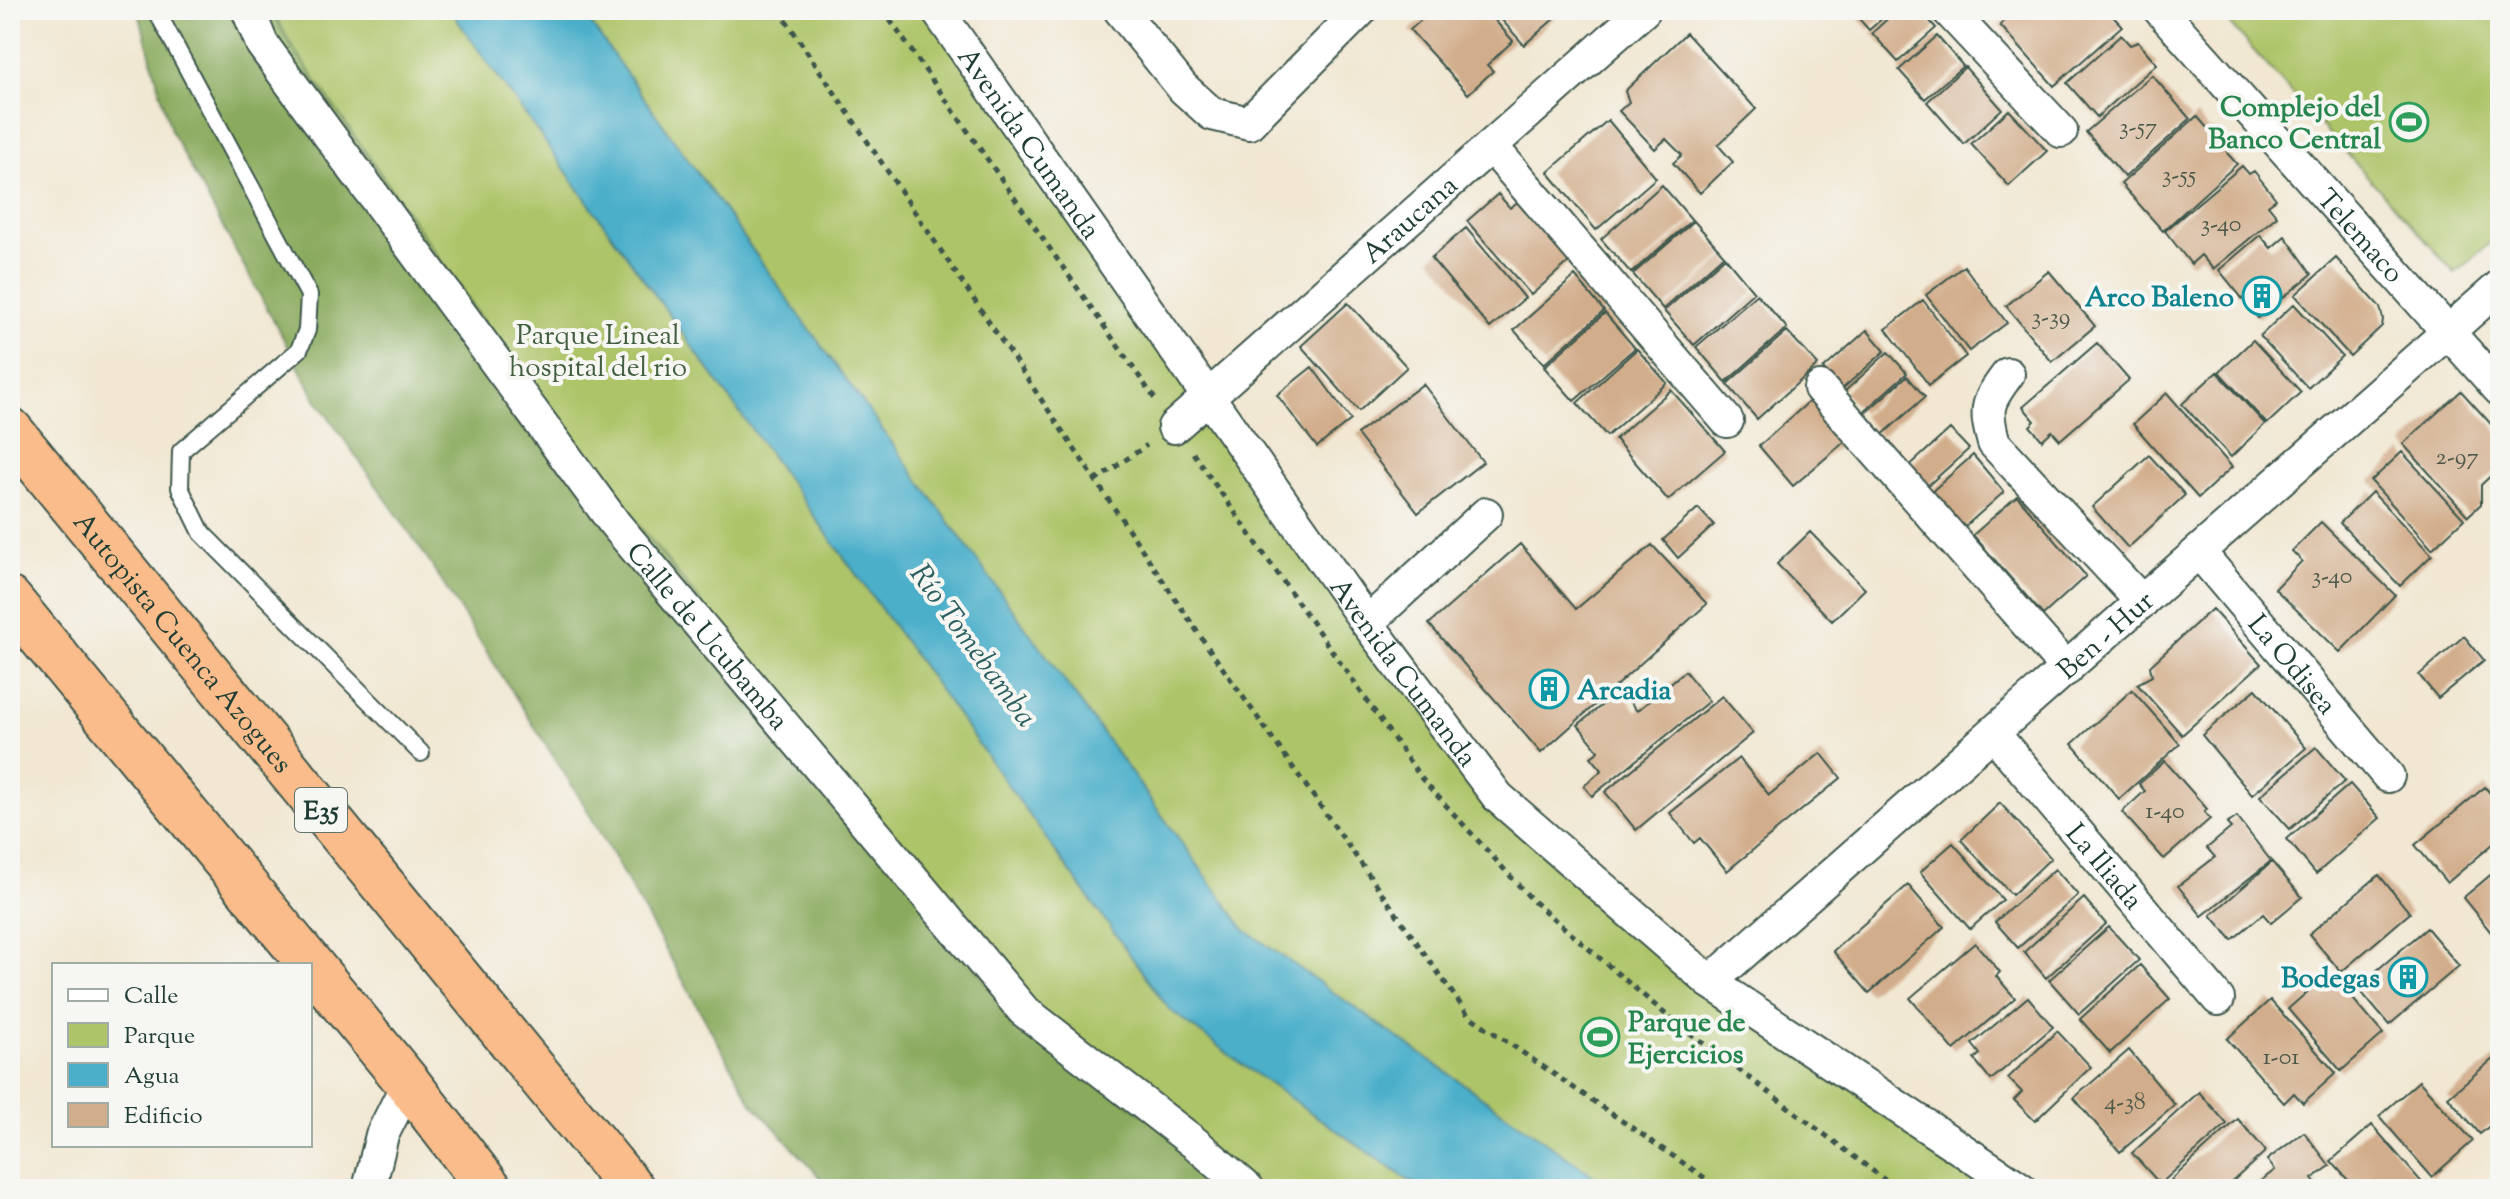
<svg xmlns="http://www.w3.org/2000/svg" width="2510" height="1199" font-family="'Sorts Mill Goudy',serif">
<style>
.green{fill:#aec469;stroke:#66804e;stroke-width:2}
.forest{fill:#8aaa5d;stroke:#547448;stroke-width:2}
.water{fill:#4bafca;stroke:#35767f;stroke-width:2}
.building{fill:#d2ad8b}
.lines{fill:none;stroke-linecap:round;stroke-linejoin:round}
.lane-casing{stroke:#3e564c;stroke-width:20}
.street-casing{stroke:#3e564c;stroke-width:36}
.highway-casing{stroke:#3e564c;stroke-width:48}
.path{stroke:#3e564c;stroke-width:5;stroke-dasharray:6 6;stroke-linecap:butt}
.lane{stroke:#fff;stroke-width:16}
.street{stroke:#fff;stroke-width:32}
.highway{stroke:#f9bc8a;stroke-width:44}
.labels{text-anchor:middle;stroke-width:8;stroke-linejoin:round;paint-order:stroke}
.number-label{font-size:24px;fill:#4c594a}
.shield{fill:#f6f6f2;stroke:#60746d;stroke-width:2}
.shield-label{font-size:26px;font-weight:bold;fill:#1f3d34}
.leisure-label{font-size:28px;font-weight:bold;fill:#27864d;stroke:#f6f6f2;text-anchor:end}
.street-label{font-size:28px;fill:#1f3d34;stroke:#f6f6f2}
.culture-label{font-size:28px;font-weight:bold;fill:#0d838f;stroke:#f6f6f2;text-anchor:end}
.park-label{font-size:28px;fill:#435f41;stroke:#f6f6f2}
.water-label{font-size:30px;font-style:italic;fill:#2c5f61;stroke:#f6f6f2}
</style>
<rect width="100%" height="100%" fill="#f6f6f2"/>
<filter id="ink" filterUnits="userSpaceOnUse"><feTurbulence type="fractalNoise" baseFrequency=".0125" numOctaves="2"/><feDisplacementMap in="SourceGraphic" scale="16" xChannelSelector="R" yChannelSelector="G"/><feConvolveMatrix kernelMatrix="1 2 1 2 8 2 1 2 1" color-interpolation-filters="sRGB"/></filter>
<filter id="wash" filterUnits="userSpaceOnUse"><feTurbulence type="fractalNoise" baseFrequency=".006" numOctaves="4" result="noise"/><feDisplacementMap in="SourceGraphic" scale="32" xChannelSelector="R" yChannelSelector="G"/><feGaussianBlur stdDeviation="1.8" result="paint"/><feColorMatrix in="noise" values="0 0 0 0 0 0 0 0 0 0 0 0 0 0 0 0 0 1.4 0 .05"/><feComposite in="paint" operator="in"/></filter>
<g filter="url(#wash)">
<rect width="100%" height="100%" fill="#f1e7d2"/>
<!-- green -->
<path class="green" d="M272,10H450L1169,1009L1247,1068L1421,1189H1248L1018,1026L836,771L534,395L289,42Z
M581,10H937L1498,797L1999,1189H1612L1245,930L797,312Z
M2217,10H2500V234L2455,273Z"/>
<!-- forest -->
<path class="forest" d="M138,10H272L289,42L534,395L836,771L1018,1025L1248,1189H831L752,1103L582,801L421,549L316,399L171,131Z"/>
<!-- water -->
<path class="water" d="M450,10H581L797,312L1245,930L1612,1189H1421L1247,1068L1169,1009Z"/>
<g id="blocks">
<!-- building -->
<path class="building" d="M1432,10H1486L1513,41L1487,65L1493,71L1468,94L1410,30Z
M1493,10H1564L1524,45Z
M1851,10H1892L1869,30Z
M1897,10H1920L1936,28L1898,62L1872,33Z
M2017,10H2107L2122,26L2054,86L2000,25Z
M1686,33L1756,109L1718,145L1733,162L1700,193L1673,163L1682,155L1666,139L1655,149L1619,111L1629,102L1625,91Z
M2121,35L2130,45L2138,42L2157,64L2097,117L2067,83Z
M1937,36L1963,66L1925,99L1899,70Z
M1965,67L2002,109L1964,144L1927,102Z
M2152,75L2190,119L2125,177L2086,132Z
M2009,110L2047,151L2009,186L1971,144Z
M2197,116L2208,129L2218,131L2227,141V153L2237,164L2163,231L2121,184Z
M1608,120L1656,178L1596,230L1548,172Z
M2242,166L2249,174L2254,171L2276,199L2268,205L2277,216L2213,269L2201,255L2191,264L2165,231Z
M1662,185L1692,220L1631,273L1601,239Z
M1498,194L1510,208L1519,201L1570,261L1531,295L1467,221Z
M1694,221L1724,255L1663,309L1633,274Z
M1466,228L1525,298L1490,328L1431,258Z
M2260,235L2271,248L2285,236L2312,274L2258,318L2219,270Z
M1725,257L1754,292L1694,345L1664,311Z
M2336,258L2380,307L2383,319L2382,326L2350,356L2295,295Z
M1964,266L2007,323L1969,351L1926,295Z
M2049,271L2095,326L2052,362L2006,306Z
M1575,276L1604,311L1544,364L1514,330Z
M1757,294L1787,328L1726,382L1696,347Z
M1923,300L1966,356L1929,385L1886,329Z
M1348,303L1407,367L1359,411L1301,346Z
M2294,304L2342,356L2308,388L2260,336Z
M1605,313L1635,348L1574,401L1544,367Z
M1867,330L1885,351L1841,390L1823,369Z
M1787,331L1818,365L1757,419L1727,384Z
M2253,340L2301,392L2267,424L2219,372Z
M2097,343L2129,380L2060,440L2052,431L2042,440L2030,426L2035,421L2023,407Z
M1637,349L1667,383L1607,436L1577,403Z
M1888,352L1907,373L1862,413L1844,392Z
M1312,367L1351,420L1317,447L1277,395Z
M2217,372L2265,424L2231,457L2182,404Z
M1907,376L1925,397L1881,436L1862,416Z
M1423,384L1483,462L1418,513L1357,434Z
M1671,390L1725,451L1668,500L1615,439Z
M2461,391L2500,434V467L2481,485V504L2468,516L2403,444Z
M2167,393L2232,467L2198,498L2133,424Z
M1813,398L1849,438L1793,486L1759,446Z
M1950,429L1969,449L1924,489L1906,469Z
M2402,452L2464,519L2432,549L2371,481Z
M1973,455L2004,492L1960,531L1929,494Z
M2149,455L2185,495L2128,548L2092,507Z
M2372,492L2432,555L2400,586L2340,523Z
M2017,496L2086,576L2043,615L1973,535Z
M1698,508L1714,525L1678,558L1663,540Z
M2321,522L2395,595L2340,652L2275,589L2302,561L2292,551Z
M1810,532L1865,589L1832,621L1777,564Z
M1520,544L1576,609L1652,545L1707,604L1541,753L1429,624Z
M2212,609L2261,664L2182,735L2137,684L2152,676L2150,666Z
M2464,636L2484,660L2438,698L2419,675Z
M1685,671L1709,701L1592,796L1584,786L1602,770L1591,757L1599,751L1578,725L1620,690L1637,711Z
M2256,689L2306,748L2252,795L2202,735Z
M2132,690L2180,744L2119,799L2072,744Z
M1722,696L1753,733L1636,830L1605,792Z
M2316,747L2345,781L2290,829L2260,796Z
M1821,753L1841,778L1727,871L1700,838L1694,843L1670,813L1739,758L1769,795Z
M2165,761L2207,809L2204,812L2210,819L2164,859L2122,812L2145,791L2139,784Z
M2350,784L2380,818L2316,874L2287,839Z
M2485,787L2500,805V838L2447,883L2415,845Z
M2000,803L2051,858L2012,895L1961,840Z
M2237,817L2271,861L2202,916L2178,886L2215,857L2207,848L2231,828L2227,824Z
M1953,843L2003,900L1970,929L1920,872Z
M2272,862L2302,897L2271,923L2263,914L2232,940L2211,915Z
M2500,867V931L2494,936L2463,898Z
M2055,869L2078,895L2018,948L1995,922Z
M2379,875L2410,913L2341,972L2309,934Z
M1908,885L1944,927L1869,993L1833,951Z
M2084,898L2106,924L2046,978L2024,952Z
M2109,927L2139,960L2079,1014L2049,980Z
M2427,928L2459,966L2389,1025L2357,987Z
M1975,943L2000,972L1996,976L2015,998L1954,1050L1910,998Z
M2140,965L2170,999L2110,1053L2080,1019Z
M2330,972L2383,1034L2341,1071L2288,1009Z
M2028,997L2053,1027L1991,1080L1974,1059L1980,1054L1972,1044Z
M2270,1000L2336,1073L2303,1103L2294,1093L2284,1103L2227,1039Z
M2057,1031L2091,1067L2035,1121L2014,1100L2022,1092L2008,1078Z
M2129,1050L2175,1105L2120,1152L2074,1098Z
M2500,1053V1117L2480,1134L2448,1097Z
M2419,1081L2473,1141L2432,1177L2379,1116Z
M2199,1092L2227,1124L2160,1184L2132,1153Z
M2238,1119L2266,1151L2224,1189H2179L2171,1180Z
M2372,1125L2425,1186L2421,1189H2356L2331,1161Z
M2304,1132L2330,1166L2312,1179L2320,1189H2250L2275,1170L2267,1160Z"/>
</g>
</g>
<g filter="url(#ink)">
<use href="#blocks" fill-opacity="0" stroke="#3e564c" stroke-width="2"/>
<g class="lines">
<!-- lane casing -->
<g class="lane-casing">
<path id="lane" d="M156,10L309,295L307,330L299,350L181,451L180,488L202,533L421,753"/>
</g>
<!-- street casing -->
<g class="street-casing">
<g id="street">
<path id="s1" d="M248,10L262,44L615,524L1023,1010L1196,1144L1248,1189"/>
<path id="s2" d="M937,10L1367,623L1498,797L1710,982L2021,1189"/>
<path d="M1120,10L1183,88L1212,114L1249,123L1361,10"/>
<path d="M1948,10L2061,131"/>
<path id="s3" d="M2160,10L2500,390"/>
<path d="M1491,146L1727,421"/>
<path d="M2008,374C1987,402 1984,408 1994,443L2142,602"/>
<path d="M1820,388L2067,669"/>
<path id="s4" d="M1174,427L1644,10"/>
<path id="s5" d="M2199,552L2388,776"/>
<path d="M1367,623L1486,514"/>
<path id="s6" d="M1993,733L2218,999"/>
<path id="s7" d="M1710,982L2500,286"/>
<path d="M369,1189L382,1135L408,1083"/>
</g>
</g>
<!-- highway casing -->
<g class="highway-casing">
<g id="highway">
<path id="s8" d="M10,430L632,1189"/>
<path d="M10,600L408,1083L490,1189"/>
</g>
</g>
<!-- path -->
<path class="path" d="M779,10L1205,643L1468,1015L1721,1189
M883,10L1155,399
M1193,453L1422,779L1534,902L1670,1018L1897,1189
M1095,481L1147,445"/>
<!-- lane -->
<use href="#lane" class="lane"/>
<!-- street -->
<use href="#street" class="street"/>
<!-- highway -->
<use href="#highway" class="highway"/>
</g>
</g>
<!-- icons -->
<defs>
<g id="stadium-ring" transform="scale(2)"><circle r="9.5" fill="#f6f6f2" stroke="#2e9e5b" stroke-width="1.5"/><path d="M0-5a6.5 5 0 1 0 0 10a6.5 5 0 1 0 0-10ZM-3.5-1.8h7v3.6h-7Z" fill="#2e9e5b"/></g>
<g id="building-ring" transform="scale(2)"><circle r="9.5" fill="#f6f6f2" stroke="#0f9aa8" stroke-width="1.5"/><path d="M-4-6H4V6H1V3H-1V6H-4ZM-2.5-4.3h1.7v1.8h-1.7ZM.8-4.3h1.7v1.8H.8ZM-2.5-1h1.7V.8h-1.7ZM.8-1h1.7V.8H.8Z" fill="#0f9aa8"/></g>
</defs>
<g fill-rule="evenodd">
<use href="#stadium-ring" x="2409" y="122"/>
<use href="#building-ring" x="2262" y="296"/>
<use href="#building-ring" x="1549" y="689"/>
<use href="#building-ring" x="2408" y="977"/>
<use href="#stadium-ring" x="1600" y="1037"/>
</g>
<g class="labels">
<!-- number labels -->
<g class="number-label">
<text x="2138" y="134">3-57</text>
<text x="2179" y="182">3-55</text>
<text x="2221" y="231">3-40</text>
<text x="2051" y="324">3-39</text>
<text x="2457" y="464">2-97</text>
<text x="2332" y="583">3-40</text>
<text x="2165" y="818">1-40</text>
<text x="2281" y="1064">1-01</text>
<text x="2125" y="1109">4-38</text>
</g>
<!-- shield labels -->
<rect class="shield" x="295" y="788" width="52" height="44" rx="6"/>
<g class="shield-label">
<text x="321" y="819">E35</text>
</g>
<!-- leisure labels -->
<g class="leisure-label">
<text x="2381" y="116">Complejo del<tspan x="2381" dy="32">Banco Central</tspan></text>
<text x="1628" y="1031" text-anchor="start">Parque de<tspan x="1628" dy="32">Ejercicios</tspan></text>
</g>
<!-- street labels -->
<g class="street-label">
<text dy="10" stroke="none"><textPath href="#s2" startOffset="162">Avenida Cumanda</textPath></text>
<text dy="10" stroke="none"><textPath href="#s4" startOffset="314">Araucana</textPath></text>
<text dy="10" stroke="none"><textPath href="#s3" startOffset="302">Telemaco</textPath></text>
<text dy="10" stroke="none"><textPath href="#s1" startOffset="778">Calle de Ucubamba</textPath></text>
<text dy="10" stroke="none"><textPath href="#s7" startOffset="526">Ben - Hur</textPath></text>
<text dy="10" stroke="none"><textPath href="#s8" startOffset="274">Autopista Cuenca Azogues</textPath></text>
<text dy="10" stroke="none"><textPath href="#s5" startOffset="146">La Odisea</textPath></text>
<text dy="10" stroke="none"><textPath href="#s2" startOffset="810">Avenida Cumanda</textPath></text>
<text dy="10" stroke="none"><textPath href="#s6" startOffset="174">La Iliada</textPath></text>
</g>
<!-- culture labels -->
<g class="culture-label">
<text x="2234" y="306">Arco Baleno</text>
<text x="1577" y="699" text-anchor="start">Arcadia</text>
<text x="2380" y="987">Bodegas</text>
</g>
<!-- park labels -->
<g class="park-label">
<text x="598" y="344">Parque Lineal<tspan x="598" dy="32">hospital del rio</tspan></text>
</g>
<!-- water labels -->
<g class="water-label">
<text transform="translate(974 645) rotate(54)" y="10">Río Tomebamba</text>
</g>
</g>
<!-- margin -->
<rect width="2510" height="1199" fill="none" stroke="#f6f6f2" stroke-width="40"/>
<!-- legend -->
<rect x="52" y="963" width="260" height="184" fill="#f6f6f2" stroke="#a0aca6" stroke-width="2"/>
<rect x="68" y="989" width="40" height="12" fill="#ffffff" stroke="#a0aca6" stroke-width="2"/>
<text x="124" y="1003" font-size="24" fill="#1f3d34">Calle</text>
<rect x="68" y="1023" width="40" height="24" fill="#aec469" stroke="#a0aca6" stroke-width="2"/>
<text x="124" y="1043" font-size="24" fill="#1f3d34">Parque</text>
<rect x="68" y="1063" width="40" height="24" fill="#4bafca" stroke="#a0aca6" stroke-width="2"/>
<text x="124" y="1083" font-size="24" fill="#1f3d34">Agua</text>
<rect x="68" y="1103" width="40" height="24" fill="#d2ad8b" stroke="#a0aca6" stroke-width="2"/>
<text x="124" y="1123" font-size="24" fill="#1f3d34">Edificio</text>
</svg>
